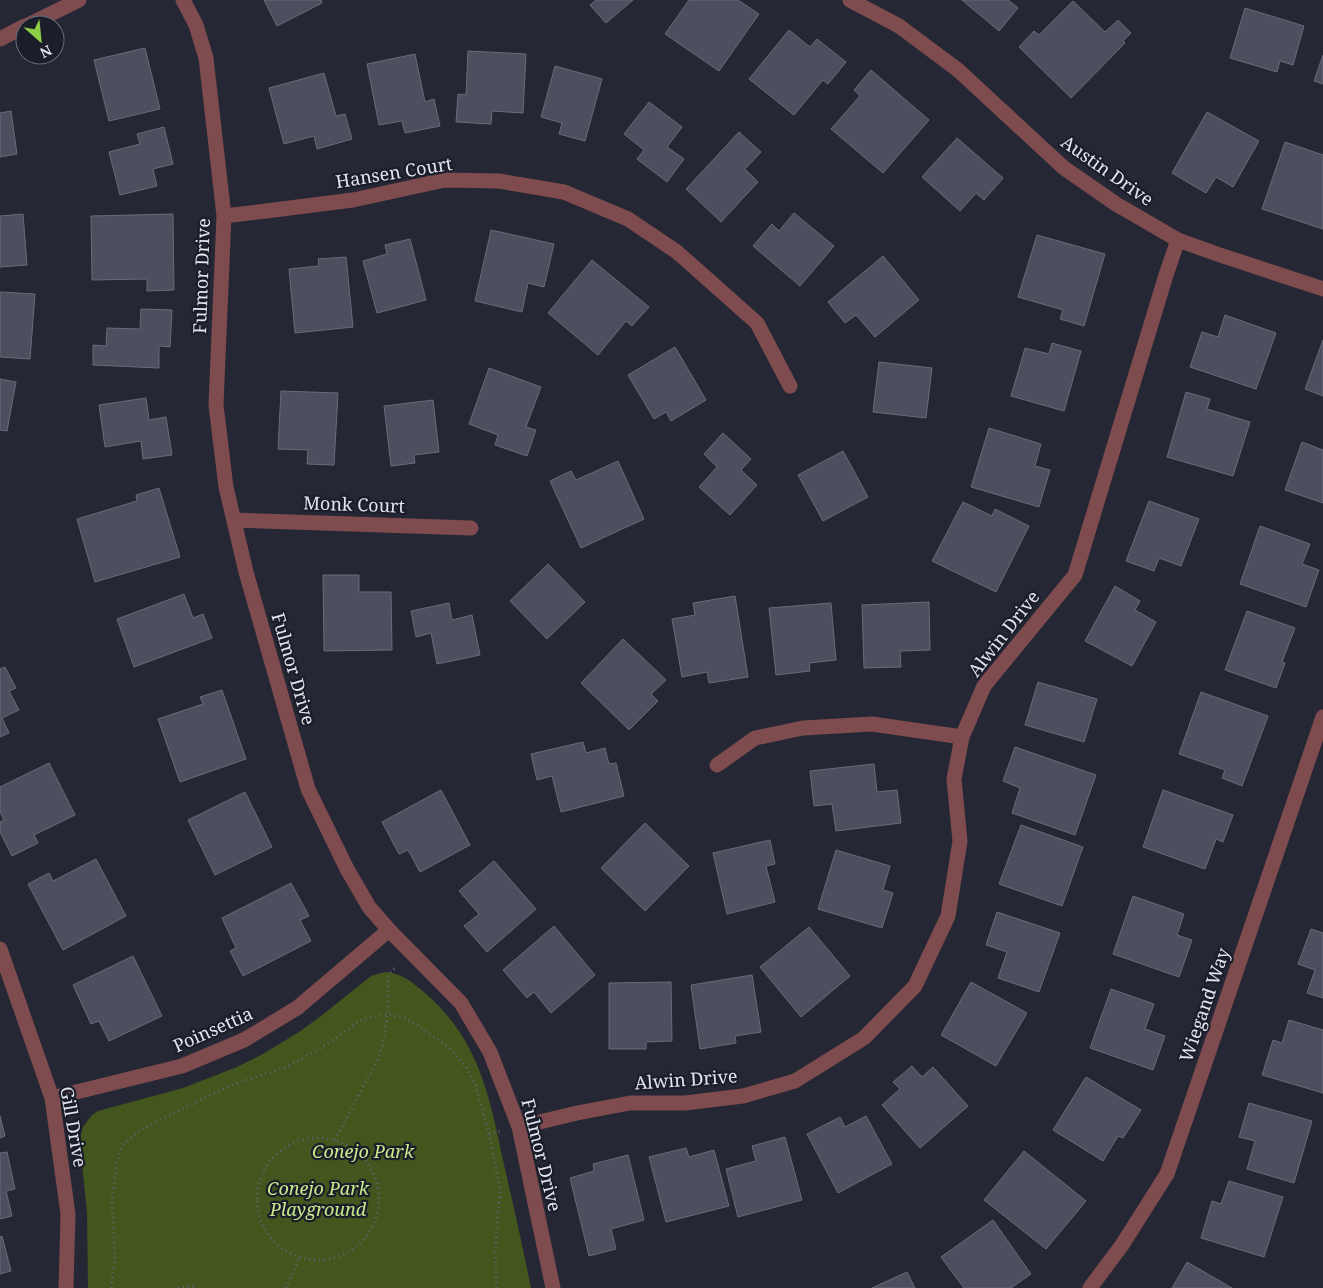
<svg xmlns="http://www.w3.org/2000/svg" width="1323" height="1288" font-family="'Noto Serif',serif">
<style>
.green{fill:#43561e}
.building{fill:#4c4f5d;stroke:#686b7a}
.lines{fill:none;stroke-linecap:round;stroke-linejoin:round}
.path{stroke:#62646f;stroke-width:3;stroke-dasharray:1 4;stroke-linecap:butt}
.street{stroke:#7e4b4e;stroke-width:15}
.labels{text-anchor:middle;stroke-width:4.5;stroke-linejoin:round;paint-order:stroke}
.street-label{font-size:18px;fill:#e3e5ed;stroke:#1b1e2a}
.park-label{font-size:18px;font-style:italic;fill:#c7ea8d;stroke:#1b1e2a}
</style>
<rect width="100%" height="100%" fill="#252734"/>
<!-- green -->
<path class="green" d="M385,972C402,973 412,982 425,993C481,1041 490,1100 505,1169C514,1208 523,1248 531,1288H88L87,1213L80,1143L81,1134L83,1127L92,1115L98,1111L183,1088L237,1067L263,1054L299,1032L321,1016L371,976Z"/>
<!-- building -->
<path class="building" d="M264,0H321L322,3L277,26Z
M596,0H633L606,23L590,5Z
M689,0H738L759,14L719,71L665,34Z
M962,0H1008L1018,8L999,31Z
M1073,1L1105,32L1118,20L1131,33L1123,41L1125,43L1071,98L1019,47L1034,31L1039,35Z
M1245,8L1304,26L1293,65L1280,61L1277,72L1230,58Z
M789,30L810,47L817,39L846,62L828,84L823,80L794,115L749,79Z
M145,48L160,109L109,121L94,60Z
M468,51L526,54L523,113L492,111L491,124L456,122L458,94L466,95Z
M415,54L425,102L434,99L440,126L405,133L402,121L379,125L367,64Z
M1323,55V84L1314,81Z
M555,66L602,79L585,141L559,134L562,123L541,117Z
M871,70L929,120L883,173L831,129L860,96L854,90Z
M324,73L336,116L345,114L352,139L317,149L314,136L284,144L269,88Z
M649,102L682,127L667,147L684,159L667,182L637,159L644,150L624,134Z
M11,111L17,154L0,157V113Z
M1207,112L1259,141L1233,187L1216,177L1206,193L1172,173Z
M164,127L173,164L153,169L157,186L120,195L109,152L140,144L137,134Z
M739,132L761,152L745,169L758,182L721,222L686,189Z
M957,138L1003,178L984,200L976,193L960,211L922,177Z
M1285,142L1323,155V229L1262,209Z
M794,213L834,246L800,286L753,246L772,224L779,231Z
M23,214L27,265L0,267V216Z
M173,214L174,290L147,291V279L92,280L91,216Z
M491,230L554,244L544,287L528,283L522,312L475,301Z
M1037,235L1105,254L1084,326L1060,319L1063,310L1018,297Z
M410,239L426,300L377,313L363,261L387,254L385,245Z
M883,256L919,300L875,337L856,315L845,323L828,302Z
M346,257L353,327L295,333L289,269L319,266L318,259Z
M592,260L649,307L632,326L626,321L598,355L548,313Z
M0,292L35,294L30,359L0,357Z
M141,309L172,310L170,347L159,346V368L93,365V345L106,346L107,328L140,329Z
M1225,315L1276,333L1256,389L1190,367L1202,332L1218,337Z
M1323,340V396L1305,389Z
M1052,343L1081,351L1064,411L1011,396L1025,348L1049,354Z
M675,347L706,400L671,421L666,412L654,419L628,375Z
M879,362L932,368L926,418L873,412Z
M489,368L541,387L526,427L536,430L527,456L495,445L498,435L469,424Z
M0,379L16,382L7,431L0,430Z
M281,391L338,393L334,465L307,464L308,450L278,449Z
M1186,392L1210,399L1207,409L1250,422L1233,476L1167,457Z
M146,398L149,420L166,417L172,455L143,459L141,441L105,447L99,405Z
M433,400L439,452L414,455L415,463L391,466L384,406Z
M989,428L1041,444L1035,466L1050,470L1039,507L971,487Z
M723,433L751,459L741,470L757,485L730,515L699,487L717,467L704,454Z
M1302,442L1323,450V503L1285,490Z
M843,451L868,497L823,521L798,475Z
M618,461L644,519L581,548L550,481L571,471L576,480Z
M159,488L180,557L95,582L77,519L137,501L136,495Z
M1149,501L1199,519L1181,566L1159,558L1154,571L1126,561Z
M963,502L992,516L995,509L1029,526L996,592L932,561Z
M1260,526L1310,544L1302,564L1319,570L1306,607L1240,584Z
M548,564L585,602L547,639L510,601Z
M323,575H359V592H391L392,650L324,651Z
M1115,586L1140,601L1135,610L1156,622L1132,666L1085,641Z
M184,594L193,618L203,614L212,638L134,667L117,619Z
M735,596L748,677L709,683L707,672L682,677L672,619L695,615L693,603Z
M929,602L930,650L900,651L901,667L864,668L862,605Z
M449,603L452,620L472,615L480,655L437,664L431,633L416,637L411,611Z
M831,603L836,660L809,663L810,671L776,675L769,608Z
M1247,611L1295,628L1282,662L1285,663L1276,688L1225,670Z
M623,639L666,680L651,694L658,701L629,730L581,683Z
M5,667L16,688L9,691L19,710L2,718L9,733L0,737V669Z
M1038,682L1097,699L1084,742L1025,725Z
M222,690L246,759L180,782L158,719L203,704L200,697Z
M1201,692L1268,716L1242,786L1222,778L1225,770L1179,754Z
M583,742L586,753L605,748L609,764L616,763L624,796L561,812L552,776L537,780L531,754Z
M1015,747L1096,775L1075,835L1012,813L1020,788L1003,781Z
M49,763L75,815L34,835L38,843L12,856L0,832V822L4,820L0,812V787Z
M874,764L877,792L897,790L901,823L836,831L832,804L814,806L810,771Z
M441,790L470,845L420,872L408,850L399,854L382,822Z
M1163,790L1233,815L1223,842L1216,839L1205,869L1143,847Z
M245,792L272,847L215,875L188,820Z
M645,823L689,866L645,911L601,868Z
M1021,825L1083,847L1062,906L999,884Z
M770,840L775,864L766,866L775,902L727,914L713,853Z
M836,850L890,866L883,890L893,893L882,928L818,909Z
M96,859L126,916L63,950L28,884L49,873L53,881Z
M494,861L536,909L487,952L464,926L479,914L459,891Z
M291,883L309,916L300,920L311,941L243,976L230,951L236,948L222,918Z
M1133,896L1184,914L1177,935L1192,940L1179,977L1113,954Z
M997,912L1060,933L1039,992L998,978L1007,952L986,945Z
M554,926L595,975L551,1013L534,992L527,998L503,970Z
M809,927L850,976L801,1017L760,967Z
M1311,929L1323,933V998L1307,993L1315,970L1298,964Z
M133,956L162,1016L109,1041L99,1021L91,1024L73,985Z
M752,975L761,1032L735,1036L736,1043L700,1049L691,985Z
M671,982L672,1041L646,1042V1049H609V983Z
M971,982L1027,1013L996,1066L941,1035Z
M1111,989L1154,1004L1145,1029L1165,1036L1153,1070L1090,1048Z
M1289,1020L1323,1030V1093L1262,1075L1273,1040L1282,1043Z
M912,1066L922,1077L933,1067L968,1106L920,1148L882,1105L900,1089L893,1082Z
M1086,1077L1141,1110L1123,1138L1118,1136L1103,1161L1053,1130Z
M1249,1103L1312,1121L1294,1183L1247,1169L1255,1141L1239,1137Z
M0,1116L5,1136L0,1138Z
M866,1116L892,1164L838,1193L807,1134L840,1117L845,1127Z
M785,1137L802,1200L738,1217L726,1169L756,1161L752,1146Z
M686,1148L689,1157L714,1150L729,1206L666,1222L649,1157Z
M1024,1151L1086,1201L1046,1249L984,1200Z
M7,1152L15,1189L6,1191L12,1216L0,1219V1153Z
M628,1155L644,1220L611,1229L616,1249L589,1256L570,1178L594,1171L593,1164Z
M1229,1181L1283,1197L1264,1257L1201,1238L1212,1201L1221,1204Z
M993,1220L1031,1274L1011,1288H964L941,1257Z
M2,1236L11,1271L0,1274V1237Z
M1187,1262L1232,1288H1172Z
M907,1272L915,1288H872Z"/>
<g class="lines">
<!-- path -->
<path class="path" d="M489,1134L501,1131
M257 1199a61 61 0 1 1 122 0a61 61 0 1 1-122 0Z
M335,1140L379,1057C388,1030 388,1003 388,975L396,966
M111,1288L115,1258L112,1202L116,1166L122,1146L140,1130L178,1111L234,1084L286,1067L316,1051L363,1019L388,1014L406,1018L446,1045L466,1067L475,1083L489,1134L500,1188L495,1255L497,1288
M178,1288L192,1286L198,1288
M286,1288L299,1258"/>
<!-- street -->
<path class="street" d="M183,0L196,25L206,58L224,216L216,405L226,487L246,572L308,789L347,869L369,907L389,930L461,1003L490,1052L519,1127L553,1288
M850,0L899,26L958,70L1064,168L1116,204L1178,240L1217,254L1323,289
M28,25L79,0
M0,39L25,26
M224,216L266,211L353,200L445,180L499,181L564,192L628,219L677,252L757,323L790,386
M234,520L471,528
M717,765L755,738L803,728L872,724L962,737
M0,949L52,1098L68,1214L66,1288
M52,1098L182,1066L244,1040L297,1008L389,930
M519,1127L577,1113L630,1103H685L743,1096L795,1081L864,1038L915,986L948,916L960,841L954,779L962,737L984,686L1075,575L1166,275L1178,240
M1090,1288L1122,1245L1167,1174L1323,717"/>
</g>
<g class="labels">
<!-- street labels -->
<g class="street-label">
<text transform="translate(1107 171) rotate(35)" y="6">Austin Drive</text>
<text transform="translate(394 173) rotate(-9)" y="6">Hansen Court</text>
<text transform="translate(202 276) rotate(-88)" y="6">Fulmor Drive</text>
<text transform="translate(354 505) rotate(2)" y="6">Monk Court</text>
<text transform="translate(1004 634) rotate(-52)" y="6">Alwin Drive</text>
<text transform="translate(293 669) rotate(74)" y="6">Fulmor Drive</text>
<text transform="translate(1205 1005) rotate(-71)" y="6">Wiegand Way</text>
<text transform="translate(213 1030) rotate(-24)" y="6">Poinsettia</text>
<text transform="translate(686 1080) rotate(-4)" y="6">Alwin Drive</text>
<text transform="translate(73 1127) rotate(80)" y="6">Gill Drive</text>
<text transform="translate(541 1155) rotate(76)" y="6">Fulmor Drive</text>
</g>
<!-- park labels -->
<g class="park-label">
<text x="363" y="1158">Conejo Park</text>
<text x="318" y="1195">Conejo Park<tspan x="318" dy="21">Playground</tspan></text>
</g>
</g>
<!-- north arrow -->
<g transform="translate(40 40) rotate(153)"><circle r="24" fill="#1b1e2a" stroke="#6b6e78"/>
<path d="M0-4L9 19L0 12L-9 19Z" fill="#8cce45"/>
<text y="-8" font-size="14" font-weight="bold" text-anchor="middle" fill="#e3e5ed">N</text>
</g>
</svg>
